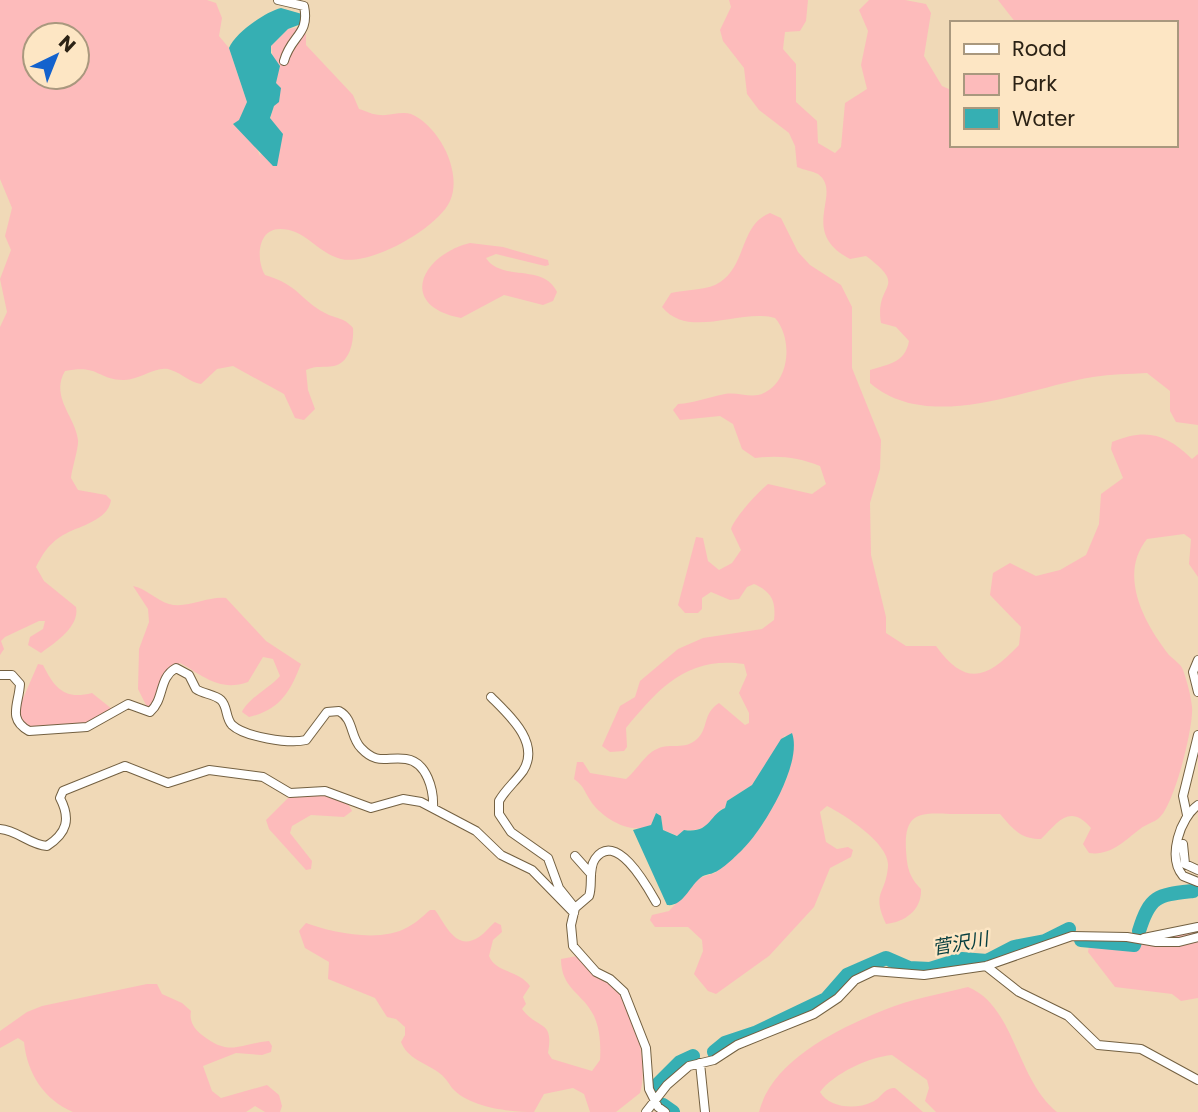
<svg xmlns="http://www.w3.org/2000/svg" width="1198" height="1112" font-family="Poppins,'Noto Sans JP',sans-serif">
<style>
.green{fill:#fdbbbb;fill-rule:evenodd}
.water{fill:#36afb3}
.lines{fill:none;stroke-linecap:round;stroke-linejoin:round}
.river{stroke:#36afb3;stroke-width:14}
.minor-casing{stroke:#736041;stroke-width:10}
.minor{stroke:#fff;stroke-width:8}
.labels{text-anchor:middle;stroke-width:5;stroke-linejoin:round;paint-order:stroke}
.water-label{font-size:19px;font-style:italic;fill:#063e3f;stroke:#fde6c4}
</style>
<rect width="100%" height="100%" fill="#f0d9b7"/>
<!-- green -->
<path class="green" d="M0,0H207L216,3L222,18L219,36L229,48L247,102L239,121L233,124L256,146L260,156L274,105L276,77L271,46L288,29L302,27L306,35V45L353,95L359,109C366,111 373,115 380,115C389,116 402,111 411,114C439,126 463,172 450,201C438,228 371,266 341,259C317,253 306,229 280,229C257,229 256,260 265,275C299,285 299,299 325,313C336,319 344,317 353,328C354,341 350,363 334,366C323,368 317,365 306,370L308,390L315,409L304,420L295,418L284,394L233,366L217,369L201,384C189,382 183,374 171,370C158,364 138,381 123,380C96,379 99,364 65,371C50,397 75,416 78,440C79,447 72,468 71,478L78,490L106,495L111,500C108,522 76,526 60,537C48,545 42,555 36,567L44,581L76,607C80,627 54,643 41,653L28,645L30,637L43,629L45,621H39L5,637L1,641L4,649L0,655V327L7,312L0,279L11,250L5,236L12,208L0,179ZM35,35H77V77H35Z
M729,0H808L806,21L800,31L785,32L783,49L796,64V102L817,121L818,143L835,153L841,147L845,103L867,89L861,65L868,31L859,10L869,0H905L926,4L931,13L924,56L942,86L951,90V145H1175V23H1016L998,0H1198V425L1176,422L1170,411V391L1147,373C1129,374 1111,374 1093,377C1026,388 929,434 870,383V370C889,364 905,363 909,341L896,327L881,323C874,282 910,289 866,256L850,259C797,231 844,193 818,174C812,171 804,170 797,167L795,146L789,133L759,110L747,94L744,68L723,41L720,30L731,7Z
M770,213L781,218L798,252L810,265L841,285L852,307V368L881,440L880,469L870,503L871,555L886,617V633L906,646H936C966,688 988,678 1019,645L1021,627L990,595L993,573L1010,563L1036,576L1060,570L1086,555L1099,524L1101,494L1123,478L1111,449L1112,442C1147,428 1166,434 1192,459L1198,454V577L1189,564L1191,539L1184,534L1147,539C1118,575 1144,623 1169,655C1174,660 1181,664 1183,670C1187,681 1191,696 1192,707C1194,726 1174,806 1159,818C1153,823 1146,824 1140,829C1124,841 1111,856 1089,853L1083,844L1091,828C1070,803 1058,822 1041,839C1020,839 1013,829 1000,814C984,814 967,814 950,814C919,812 904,813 906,850C907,867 909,877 921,889C922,910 905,922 886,924C871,892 886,895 888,866C890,844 845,815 827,806L820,812L826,842L837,849L848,847L853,850L851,857L830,868L814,907L769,956L716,994L708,991L694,974L703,951L702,940L688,927H655L650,920L652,915L669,911L699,878L715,873L743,849L762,825L787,778L794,746L785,735L752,785L727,801L725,808L720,810C712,824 701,832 684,830L678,836L663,830L661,816L656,813L651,825C632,836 601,818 590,800C584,791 584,786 574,779L577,762H583L590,773L626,779C636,771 646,753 657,749C671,742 684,751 697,739C709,728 702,714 719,703L745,725L749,723V713L739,693L747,675L744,664C687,656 659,688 626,728L627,747L624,751L610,752L602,746L620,706L635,697L640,681L678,649L703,638L762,629L774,620C776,601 772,592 754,584L747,587L739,599L730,600L711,592L702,598V609L698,613H685L678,605L696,537L703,538L708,561L719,570L732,563L741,550L731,529C735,517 757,493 768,484L812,494L826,484L820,466C798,457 778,455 755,458L742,449L733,424L720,416L680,420L673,410L678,404C694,403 709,397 725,394C736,392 748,397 758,395C790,387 794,339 775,318C740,308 689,340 662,307L671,293C684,290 703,290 715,285C748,269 738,225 770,213Z
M470,243L503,247L548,260L549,265L545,266L496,254L486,258C501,282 544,263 557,292L553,301L543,305L504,295L461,318C397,306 421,255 470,243Z
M133,586C145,588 156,600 169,604C187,609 207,596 226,598L266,641L301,664C290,692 280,710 249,717L242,712C248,698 270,688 280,676L273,659L263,657L248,682C219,692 204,676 180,663L167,671L154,708L147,707L138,689L139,649L149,622L148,609Z
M38,664L43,665C55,689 65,700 92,693L112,709C90,728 52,734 24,725L18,710Z
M310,787C326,787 346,796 352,811L344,817L311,815L292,826L290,833L312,861L311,869L306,870L269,829L266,820L292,794Z
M430,910H435C446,925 456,952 479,937C485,933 489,927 495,922L501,925L502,932L493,940L489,956C496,973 519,970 530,986L523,997L526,1004L522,1009C539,1031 554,1019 548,1053L552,1059L592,1071L600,1060C601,1046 600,1029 594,1016C583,993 561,989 561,959L577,956C591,967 613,981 623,996C637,1019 648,1068 640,1093L616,1112H590L584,1094L573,1088L544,1094L534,1112C510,1112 470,1108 452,1088C448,1082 444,1076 438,1072C425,1063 407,1058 401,1042L405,1035V1027L396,1019L387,1017L375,998L328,979L329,962L305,948L299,931L306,923C333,933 381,943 408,927C416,923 423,916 430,910Z
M1198,929V998L1181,1001L1172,994L1115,987L1088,952L1089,946Z
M147,984H157L162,994L182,1003L191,1011C189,1021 194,1029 202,1035C230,1057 239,1044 269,1041L272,1046L271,1052L262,1055L236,1053L203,1066L212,1091L221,1098L267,1085L279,1095L282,1106L280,1112H265L255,1106L246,1112H73C44,1100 27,1073 24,1042L18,1038L0,1048V1031L27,1012L42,1006Z
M968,987C1015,1006 1016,1079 1057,1112H936L925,1101L929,1088L927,1080L892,1055C869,1057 833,1074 820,1092C829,1108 856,1110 872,1102C882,1098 883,1088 895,1088L923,1112H759C772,1060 838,1029 884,1010C910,999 941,994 968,987Z"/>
<!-- water -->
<path class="water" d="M281,8L302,14L301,24L288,29L271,46V53L280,66L276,83L281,88L279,102L274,106L270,118L283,134L277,166H273L233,124L239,120L247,102L229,48C235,33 265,12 281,8Z
M792,733C803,763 764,828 743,849C736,856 722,870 713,873C708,875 704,874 699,879C689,888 682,907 667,905L633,830L651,825L656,813L661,816L663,830L677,836L684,830C710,834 709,815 725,808L727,801L752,785L781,739Z"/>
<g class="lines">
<!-- river -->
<path class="river" d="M1139,931C1150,895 1158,895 1193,891
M1081,940L1134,945L1135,942
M714,1052L725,1043L755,1033L826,999L847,975L886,958L909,968L930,969L962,959L987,961L1014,947L1045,941L1069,929
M655,1087L680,1062L693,1056
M663,1105L673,1112"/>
<!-- minor casing -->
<g class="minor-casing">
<path id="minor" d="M278,0L304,6C310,35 291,35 284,61
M1198,660L1193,672L1198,692
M0,675H12L20,684C19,704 7,719 29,731L87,727L128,704L150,712C165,699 158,678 176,668L189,675L196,689C203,694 214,694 221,700C228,707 225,717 232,725C245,737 289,744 306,740L327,712L339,711C354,719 350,737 361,748C378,766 387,756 406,759C427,762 434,790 433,808
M491,697C509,715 541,743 523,771C515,782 505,790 499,801V814L511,832L548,858L559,888L575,908
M1198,805C1180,818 1167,857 1183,876L1198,882
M1187,815L1183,796L1198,735
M0,829C17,830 30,845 47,846C67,833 71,819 60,798L63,791L125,766L168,783L209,770L263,777L290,793L325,791L371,808L403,799L421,802L476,831L501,855L532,870L574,913
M1183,844L1185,864L1198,870
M575,856L591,874
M656,902C648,888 616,829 595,859C588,869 593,885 589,896L575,908L571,925L573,946L596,972L610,979L624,992L646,1048L649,1089L658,1107L665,1112
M1144,938L1198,927
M986,966L1019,992L1068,1016L1098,1045L1141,1049L1198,1080
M700,1063L705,1112
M646,1112L667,1085L689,1066L714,1060L737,1045L814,1014L838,998L855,980L874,971L924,975L986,966L1072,936L1127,937L1156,942H1179L1198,937"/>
</g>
<!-- minor -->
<use href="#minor" class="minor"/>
</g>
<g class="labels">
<!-- water labels -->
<g class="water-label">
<text transform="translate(960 943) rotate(-10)" y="7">菅沢川</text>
</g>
</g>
<!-- legend -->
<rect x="950" y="21" width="228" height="126" fill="#fde6c4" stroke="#a9987e" stroke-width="2"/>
<rect x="964" y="44" width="35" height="10" fill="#ffffff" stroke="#a9987e" stroke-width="2"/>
<text x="1012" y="56" font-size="21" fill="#2b2215">Road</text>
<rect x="964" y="74" width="35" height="21" fill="#fdbbbb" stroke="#a9987e" stroke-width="2"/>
<text x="1012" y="91" font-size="21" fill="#2b2215">Park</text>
<rect x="964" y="108" width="35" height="21" fill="#36afb3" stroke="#a9987e" stroke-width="2"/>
<text x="1012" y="126" font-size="21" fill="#2b2215">Water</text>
<!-- north arrow -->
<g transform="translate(56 56) rotate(43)"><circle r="33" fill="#fde6c4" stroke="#a9987e" stroke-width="2"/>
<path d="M0-5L12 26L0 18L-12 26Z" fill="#1362cd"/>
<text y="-10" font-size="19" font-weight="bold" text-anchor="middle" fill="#2b2215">N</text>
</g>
</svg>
